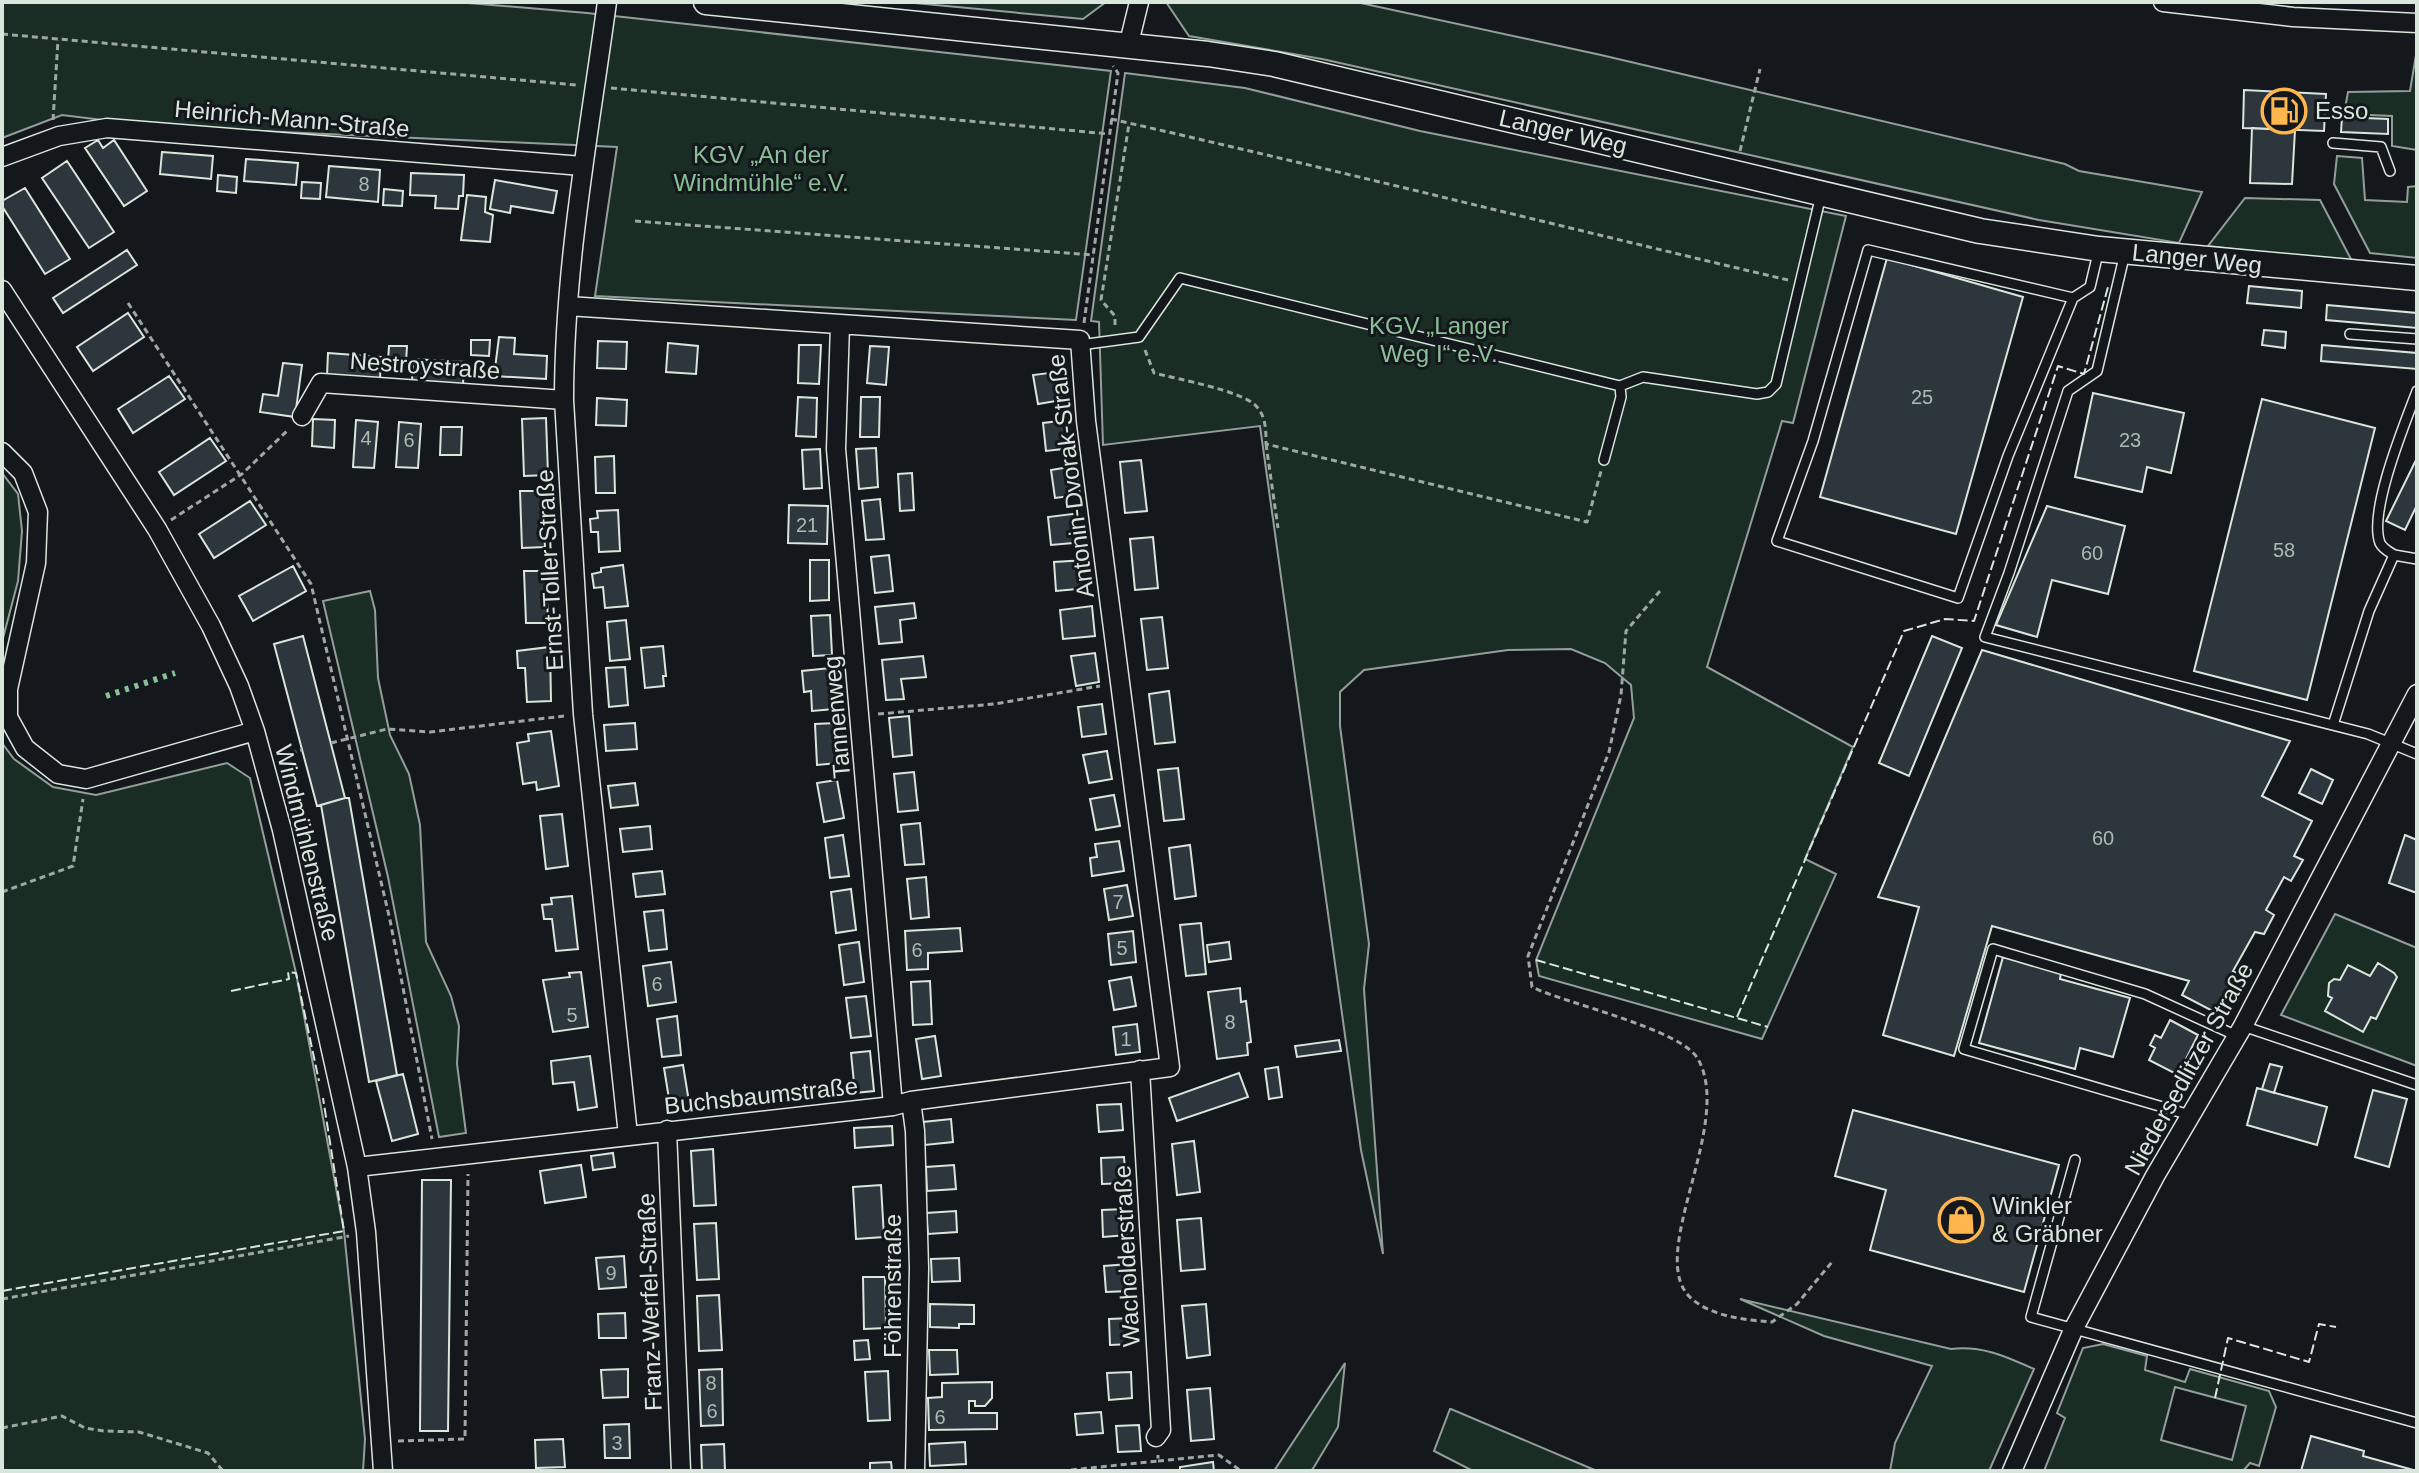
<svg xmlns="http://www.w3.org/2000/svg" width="2419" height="1473" font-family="Arial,sans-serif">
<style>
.green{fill:#1a2d24;stroke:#939e99;stroke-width:2;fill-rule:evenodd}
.building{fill:#2c363c;stroke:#d8e6dc;stroke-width:2}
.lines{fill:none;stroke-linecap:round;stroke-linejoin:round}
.service-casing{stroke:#d8e6dc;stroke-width:12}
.minor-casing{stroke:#d8e6dc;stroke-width:21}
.secondary-casing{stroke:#d8e6dc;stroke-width:27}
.path{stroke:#9da8a2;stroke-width:3;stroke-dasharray:6 4;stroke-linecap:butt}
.service{stroke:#14181c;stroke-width:9}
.minor{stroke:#14181c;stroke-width:18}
.secondary{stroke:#14181c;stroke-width:24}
.hedge{stroke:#8ac095;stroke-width:6;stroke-dasharray:4 6;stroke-linecap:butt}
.fence{stroke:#d8e6dc;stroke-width:2;stroke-dasharray:10 4;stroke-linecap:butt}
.labels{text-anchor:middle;stroke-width:6;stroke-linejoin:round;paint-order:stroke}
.number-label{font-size:20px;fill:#adbab4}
.poi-label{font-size:24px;fill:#d8e6dc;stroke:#14181c;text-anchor:start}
.street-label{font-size:24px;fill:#d8e6dc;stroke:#14181c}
.park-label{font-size:24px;fill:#8ac095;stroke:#14181c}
</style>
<rect width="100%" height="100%" fill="#14181c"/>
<!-- green -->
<path class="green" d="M2,2H456L587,13L1111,71L1076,320L595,296L617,147L151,126L62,115L2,138Z
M904,2H1106L1083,19Z
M1166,2H1356L1601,55L2065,164L2079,171L2202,192L2179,243L2039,220L1322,59L1189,36Z
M2417,49V150L2392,146V116L2344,114L2348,92L2410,91Z
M1125,73L1245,88L1420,131L1846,216L1793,423L1782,421L1707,667L1853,747L1805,859L1836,874L1762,1039L1539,976L1536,960L1634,718L1631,685L1605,663L1571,649L1508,650L1364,670L1340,692V726L1369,944L1364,989L1383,1254L1361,1150L1260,426L1103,445L1099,322L1091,321Z
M2337,156L2362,158L2365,200L2407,202L2408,187L2417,186V258L2370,253L2334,184Z
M2245,198L2320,200L2353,263L2208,246Z
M2,473L18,494L22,531L18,581L2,642Z
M370,591L375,610L378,678L390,735L409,774L420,825L426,942L451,996L459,1026L457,1064L466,1133L439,1137L388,877L323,601Z
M2,743L14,759L53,787L96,795L227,763L250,778L296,973L344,1231L365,1439L363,1471H2Z
M2335,914L2417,948V1066L2281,1015Z
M1740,1299L1951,1349C1982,1345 2007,1357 2034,1369L1989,1471H1890L1895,1443L1932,1366L1824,1336Z
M2103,1344L2147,1356L2145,1370L2185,1382L2190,1369L2269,1391L2276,1407L2259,1466L2250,1463L2243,1471H2044L2065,1418L2057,1413L2083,1348ZM2175,1387L2246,1406L2232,1460L2161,1440Z
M1345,1363L1338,1427L1314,1467L1311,1471H1274Z
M1450,1409H1451L1597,1471H1473L1434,1451Z"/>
<!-- building -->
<path class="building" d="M2244,90L2326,94L2324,131L2243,128Z
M2342,117L2388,119V134L2341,132Z
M2252,128L2295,130L2292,184L2250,183Z
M98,140L103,148L114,140L147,191L124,206L85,148Z
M162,152L213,156L211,179L160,174Z
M246,159L298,163L296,185L244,181Z
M67,161L114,232L89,248L42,178Z
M329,166L380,170L378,202L326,197Z
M411,173L464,175L463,196H459L458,209L435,208L436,196L410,195Z
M218,175L237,177L236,193L217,191Z
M495,180L557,191L553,213L511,206L510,213L490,209Z
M302,182L321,183L320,199L301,198Z
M25,188L70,259L45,274L2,206V201Z
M384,189L403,191L402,206L383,205Z
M467,195L486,197L485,212L493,215L490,242L461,240Z
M127,250L137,265L63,313L53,298Z
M1887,258L2023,297L1956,534L1820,497Z
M2249,286L2302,291L2301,308L2247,303Z
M2327,305L2417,313V328L2326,320Z
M128,313L144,337L93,371L77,347Z
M2264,330L2286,332L2285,348L2262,345Z
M499,337L515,338L514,354L547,356L546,379L494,376Z
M471,340H490L489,356L471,355Z
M598,341L627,342L626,369L597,368Z
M668,343L698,346L696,374L666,372Z
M799,345H821L819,384L798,383Z
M2322,345L2417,353V369L2321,361Z
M389,346H407L406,362L388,361Z
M870,346L889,347L886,385L867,383Z
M328,353L381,357L380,379L327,376Z
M413,359L464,362L463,385L412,382Z
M283,363L302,365L295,417L260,412L263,394L278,396Z
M1057,372L1062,400L1038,404L1033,375Z
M169,376L185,399L133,433L118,409Z
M2093,393L2184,413L2171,473L2147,467L2142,492L2075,477Z
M798,397L817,398L816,437L796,436Z
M861,397H880L879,437H860Z
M597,398L627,400L626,426L596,425Z
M2262,399L2375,428L2307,700L2194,671Z
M546,418L548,475L524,476L522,419Z
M313,419L335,420L334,448L312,446Z
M356,420L378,422L374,468L353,467Z
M1068,420L1072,448L1046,451L1043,423Z
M399,422L421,424L418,468L396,467Z
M441,427H462L461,455H440Z
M210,438L226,461L174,495L159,472Z
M876,448L878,487L859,489L856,449Z
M820,449L822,488L804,489L802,450Z
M614,456L615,493H596L595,457Z
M2417,458V505L2405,530L2386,521Z
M1141,460L1147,511L1125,513L1120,462Z
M1075,466L1080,495L1055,498L1051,470Z
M912,473L914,510L900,511L898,474Z
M520,491H542L545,547L522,548Z
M880,499L884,539L866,540L862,501Z
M250,501L266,525L214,558L199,534Z
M789,505L828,506L827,544L788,543Z
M2047,506L2125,526L2108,594L2052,580L2037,637L1996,625Z
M618,510L620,551L599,552L598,532H591L590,519L598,518L597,511Z
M1080,513L1084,542L1051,545L1048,517Z
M1153,537L1158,588L1135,590L1130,539Z
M889,555L893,591L875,593L871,557Z
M810,560H829V600L810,601Z
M1086,560L1088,588L1056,591L1054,562Z
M623,565L628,606L605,608L603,587L594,588L592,574L601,572V568Z
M293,566L306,591L253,621L239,596Z
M524,571H546L548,623H526Z
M914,603L916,618L900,620L902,642L879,644L875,607Z
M1092,606L1095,636L1063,639L1060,610Z
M830,615L832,655L813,656L811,616Z
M1162,617L1168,668L1147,670L1141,619Z
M626,620L630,659L610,661L607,622Z
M303,636L345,798L317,806L274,644Z
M1932,636L1962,648L1909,776L1879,763Z
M663,646L666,676H663L664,686L645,688L641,648Z
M550,647L551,701L527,702L525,668H518L517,651Z
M1982,650L2290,741L2262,796L2312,821L2294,856L2303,860L2291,881L2284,877L2266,910L2274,915L2264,934L2255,932L2233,971L2242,976L2222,1016L2182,995L2189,981L1992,926L1954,1056L1883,1035L1919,907L1878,897Z
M1095,653L1099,682L1076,686L1071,656Z
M923,656L926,677L901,679L904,699L886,700L882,660Z
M625,667L628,705L609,707L606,668Z
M830,668L834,709L812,711L811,691L804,692L802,671Z
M1169,691L1175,742L1155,744L1149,694Z
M1102,704L1106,734L1082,737L1078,707Z
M909,716L912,755L893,757L889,718Z
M635,723L637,749L606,751L604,725Z
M836,723L838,763L817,765L815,724Z
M551,731L559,786L537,790L536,782L523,784L517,743L529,741L528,734Z
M1107,751L1112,779L1089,783L1083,755Z
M1178,768L1184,819L1164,821L1158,770Z
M2311,769L2333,780L2322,804L2299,793Z
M914,772L918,810L898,812L894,774Z
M837,780L844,818L824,822L817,783Z
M635,783L638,805L611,808L608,786Z
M1114,795L1120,826L1096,830L1090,799Z
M345,798H349L397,1075L369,1082L321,805Z
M562,814L568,866L546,869L540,816Z
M920,823L924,864L905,865L901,825Z
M650,826L652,849L623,852L620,829Z
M843,835L849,876L830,878L825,838Z
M2405,835L2417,840V893L2389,883Z
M1119,841L1124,871L1092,876L1090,858L1097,857L1095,844Z
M1190,845L1196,896L1175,899L1169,848Z
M662,871L665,894L636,897L633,874Z
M926,877L929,917L911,919L907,879Z
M1127,885L1133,916L1109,920L1104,889Z
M851,889L856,930L836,933L831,892Z
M572,896L578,949L556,951L552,919H544L542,905L552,904L551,898Z
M663,910L667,949L649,951L644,912Z
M1201,923L1206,974L1186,976L1180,925Z
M960,928L962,951L928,953V969L907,970L905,931Z
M1133,931L1136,962L1111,965L1108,934Z
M859,942L864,982L844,985L839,945Z
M1229,942L1231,959L1209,962L1207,945Z
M2003,957L2061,972L2060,979L2130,998L2113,1057L2080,1048L2075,1069L1979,1043Z
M671,962L676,1002L648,1006L643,966Z
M2378,963L2394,973L2397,977L2376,1019L2371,1017L2363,1032L2325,1011L2332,998L2328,996L2329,983L2334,979L2340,980L2348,965L2370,976Z
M581,972L588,1027L553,1032L543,980L570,977L569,973Z
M1131,977L1136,1006L1114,1010L1109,981Z
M930,981L932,1024L913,1025L911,982Z
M1240,988L1241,1002L1246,1001L1251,1042L1247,1043L1248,1055L1217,1059L1208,992Z
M866,996L871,1036L851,1038L846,998Z
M677,1016L681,1055L662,1057L657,1019Z
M2170,1020L2198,1035L2178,1075L2149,1060L2155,1048L2150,1045L2155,1035L2161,1038Z
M1137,1024L1140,1052L1116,1055L1113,1027Z
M935,1036L941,1076L922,1079L916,1039Z
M1339,1040L1341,1051L1297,1057L1295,1046Z
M870,1051L874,1091L855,1093L851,1053Z
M590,1056L597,1107L578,1110L574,1082L553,1084L551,1061Z
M2270,1064L2282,1067L2274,1093L2262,1089Z
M683,1065L689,1102L670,1105L664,1068Z
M1278,1067L1282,1097L1269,1099L1265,1069Z
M1239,1073L1248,1097L1177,1121L1169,1098Z
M403,1074L418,1134L392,1141L376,1081Z
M2257,1088L2327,1107L2317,1145L2247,1125Z
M2373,1090L2407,1099L2389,1167L2355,1157Z
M1121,1104L1123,1130L1099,1132L1097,1105Z
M1853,1110L2059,1165L2024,1292L1870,1250L1886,1190L1835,1176Z
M951,1119L953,1142L925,1145L923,1122Z
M892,1126L893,1145L855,1148L854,1128Z
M1194,1141L1200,1192L1177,1195L1172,1144Z
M713,1149L716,1205L694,1206L691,1151Z
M613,1153L615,1167L593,1170L591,1156Z
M1124,1157L1126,1183L1102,1184L1101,1158Z
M581,1165L586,1197L545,1203L540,1171Z
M954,1165L956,1189L927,1191L926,1167Z
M422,1180H451L448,1431H420Z
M881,1185L884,1237L856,1239L853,1187Z
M1125,1209L1127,1235L1103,1237L1102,1210Z
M956,1211L957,1232L928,1234L926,1213Z
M1201,1218L1205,1269L1181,1271L1177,1220Z
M716,1223L719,1279L697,1280L694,1224Z
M624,1256L626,1287L599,1289L596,1258Z
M959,1258L960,1281L932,1282L931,1259Z
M1128,1264L1129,1291L1106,1292L1104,1266Z
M863,1277H885L886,1328L864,1329Z
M719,1295L722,1350L699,1351L697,1296Z
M930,1304L974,1305V1324H959V1328L930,1327Z
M1206,1304L1210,1355L1187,1358L1182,1306Z
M625,1313L626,1338H599L598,1314Z
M1132,1318L1133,1344L1110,1345L1109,1319Z
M868,1340L870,1359L855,1360L854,1341Z
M929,1350H957L958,1374L930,1375Z
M628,1369V1397L603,1398L601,1370Z
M722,1369L723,1425L701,1426L699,1370Z
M888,1371L890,1420L868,1421L865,1372Z
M1131,1372L1132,1398L1109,1400L1107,1373Z
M992,1382V1398L985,1406H975V1401H969V1413H997V1429L929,1430L928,1398L942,1397V1383Z
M1210,1388L1214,1439L1191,1441L1187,1390Z
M1101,1412L1103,1433L1077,1435L1075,1414Z
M629,1424L630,1458H605L604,1425Z
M1139,1425L1141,1451L1118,1452L1116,1426Z
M2311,1436L2364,1451L2363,1456L2417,1471H2301Z
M563,1439L565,1467L536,1468L535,1440Z
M965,1442L966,1464L930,1466L929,1444Z
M724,1444L725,1471H702L701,1445Z
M891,1462L892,1471H870V1463Z
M1213,1462L1214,1471H1180V1467Z"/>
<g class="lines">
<!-- service casing -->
<g class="service-casing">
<path id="service" d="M2333,143L2381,147L2390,171
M2125,253L2097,371L2068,391L2009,573L1985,637L2368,734L2417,754
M2073,298L1868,250L1813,441L1777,541L1958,598L2008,456L2073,298L2090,287L2099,249
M2350,334L2417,339
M1080,345L1139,337L1180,278L1620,386L1621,397L1604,460
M1620,386L1643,377L1757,394L1768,392L1776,384L1821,195
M2394,555C2388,551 2383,549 2380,543C2368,512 2405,423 2417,391
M2333,725L2369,611L2394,555L2417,559
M2243,1026L2417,1085
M2190,1115L1964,1049L1993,949L2145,994L2237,1036
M2075,1160L2031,1317L2417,1423"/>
</g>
<!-- minor casing -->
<g class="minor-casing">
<path id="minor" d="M607,2C589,134 564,266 564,400L583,714L628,1135
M2163,2L2293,17L2417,23
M1128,47L1139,2
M2,157L59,136L107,128L582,166
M2,290L157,529L211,626L239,686L255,731L282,830L357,1167L366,1232L383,1471
M840,325L836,449L893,1106
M302,416L321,383L564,400
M2,452L23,473L38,512L36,563L8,689V717L25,748L58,774L86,779L255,731
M1140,1070L1161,1430L1156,1437
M911,1101L915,1131L919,1268L915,1471
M667,1130L681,1471
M357,1167L893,1106L911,1101L1170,1067L1086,421L1080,340L568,306
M2012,1471L2074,1328L2155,1176L2243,1026L2417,694"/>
</g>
<!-- secondary casing -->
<g class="secondary-casing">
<path id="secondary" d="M706,2L1208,54L1274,64L1980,231L2099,249L2417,278"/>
</g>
<!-- path -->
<path class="path" d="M2,34L576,85
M611,88L1109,134
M1111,119C1337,170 1562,227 1788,280
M53,120L58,40
M1740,151L1760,69
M635,221L1094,255
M128,303L311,584L390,920L432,1139
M1084,323L1118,73L1113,66
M1115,325V316L1101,300L1129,124
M1145,350L1154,373C1177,379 1244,391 1257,407C1266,417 1266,431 1266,444L1587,522L1601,471
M1266,444L1278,528
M171,520L242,474L288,430
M1660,591L1626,631L1621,695L1609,752L1528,956L1532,987C1567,1004 1681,1029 1698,1059C1735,1125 1643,1258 1692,1299C1713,1317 1746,1320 1772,1322L1797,1304L1832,1262
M878,714L994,704L1100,686
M331,743L387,729L430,732L564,716
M281,756L302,750
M2,892L73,866L83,799
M2,1299L349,1236
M2,1428L62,1416L85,1428L104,1431L139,1432L208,1453L223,1471
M398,1441L465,1439L468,1174
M1158,1461L1219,1455L1241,1471
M1061,1471L1158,1461V1455"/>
<!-- service -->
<use href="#service" class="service"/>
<!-- minor -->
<use href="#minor" class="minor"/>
<!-- secondary -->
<use href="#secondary" class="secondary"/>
<!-- hedge -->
<path class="hedge" d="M106,696L175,673"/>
<!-- fence -->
<path class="fence" d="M1536,960L1768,1027
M231,991L289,979L288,972L296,973L319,1081
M1737,1017L1904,631L1945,619L1974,621L2058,366L2084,374L2108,287
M2,1291L344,1231L323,1098
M2215,1398L2228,1338L2309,1362L2319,1324L2336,1327"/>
</g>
<!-- icons -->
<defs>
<g id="fuel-ring" transform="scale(2.3)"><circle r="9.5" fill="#14181c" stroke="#ffb74d" stroke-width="1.5"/><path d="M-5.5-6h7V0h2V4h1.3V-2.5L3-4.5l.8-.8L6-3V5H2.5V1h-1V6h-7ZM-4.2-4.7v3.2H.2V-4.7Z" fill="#ffb74d"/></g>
<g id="shop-ring" transform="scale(2.3)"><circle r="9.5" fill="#14181c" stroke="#ffb74d" stroke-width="1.5"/><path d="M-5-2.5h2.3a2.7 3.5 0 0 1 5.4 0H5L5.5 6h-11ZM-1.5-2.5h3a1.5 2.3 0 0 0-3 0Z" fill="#ffb74d"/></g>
</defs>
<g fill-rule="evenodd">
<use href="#fuel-ring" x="2284" y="111"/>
<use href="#shop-ring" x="1961" y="1220"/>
</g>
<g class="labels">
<!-- number labels -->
<g class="number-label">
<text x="364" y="191">8</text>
<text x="1922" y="404">25</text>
<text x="366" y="445">4</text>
<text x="409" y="447">6</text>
<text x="2130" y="447">23</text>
<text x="807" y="532">21</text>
<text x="2284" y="557">58</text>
<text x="2092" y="560">60</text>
<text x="2103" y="845">60</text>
<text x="1118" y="909">7</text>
<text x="1122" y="955">5</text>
<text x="917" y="957">6</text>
<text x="657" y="991">6</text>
<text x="572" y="1022">5</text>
<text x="1230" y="1029">8</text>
<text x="1126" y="1046">1</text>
<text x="611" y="1280">9</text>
<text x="711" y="1390">8</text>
<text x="712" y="1418">6</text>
<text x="940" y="1424">6</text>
<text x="617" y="1450">3</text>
</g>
<!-- poi labels -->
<g class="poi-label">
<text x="2315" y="119">Esso</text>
<text x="1992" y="1214">Winkler<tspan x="1992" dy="28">&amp; Gräbner</tspan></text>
</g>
<!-- street labels -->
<g class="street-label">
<text transform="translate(292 119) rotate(5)" y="8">Heinrich-Mann-Straße</text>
<text transform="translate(1563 132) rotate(13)" y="8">Langer Weg</text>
<text transform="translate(2197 259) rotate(6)" y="8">Langer Weg</text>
<text transform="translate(425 366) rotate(4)" y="8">Nestroystraße</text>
<text transform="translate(1071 476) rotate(-97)" y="8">Antonin-Dvorak-Straße</text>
<text transform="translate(550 570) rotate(-93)" y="8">Ernst-Toller-Straße</text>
<text transform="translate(837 717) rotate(-95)" y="8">Tannenweg</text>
<text transform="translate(307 843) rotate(76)" y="8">Windmühlenstraße</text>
<text transform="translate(2189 1069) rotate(-61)" y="8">Niedersedlitzer Straße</text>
<text transform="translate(761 1096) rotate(-6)" y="8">Buchsbaumstraße</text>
<text transform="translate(1127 1256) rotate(-93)" y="8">Wacholderstraße</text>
<text transform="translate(893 1286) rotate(-90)" y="8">Föhrenstraße</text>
<text transform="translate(650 1302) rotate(-92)" y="8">Franz-Werfel-Straße</text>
</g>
<!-- park labels -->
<g class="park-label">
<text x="761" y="163">KGV „An der<tspan x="761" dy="28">Windmühle“ e.V.</tspan></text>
<text x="1439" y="334">KGV „Langer<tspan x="1439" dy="28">Weg I“ e.V.</tspan></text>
</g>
</g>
<!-- border -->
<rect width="2419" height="1473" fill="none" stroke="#d8e6dc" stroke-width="8"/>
</svg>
